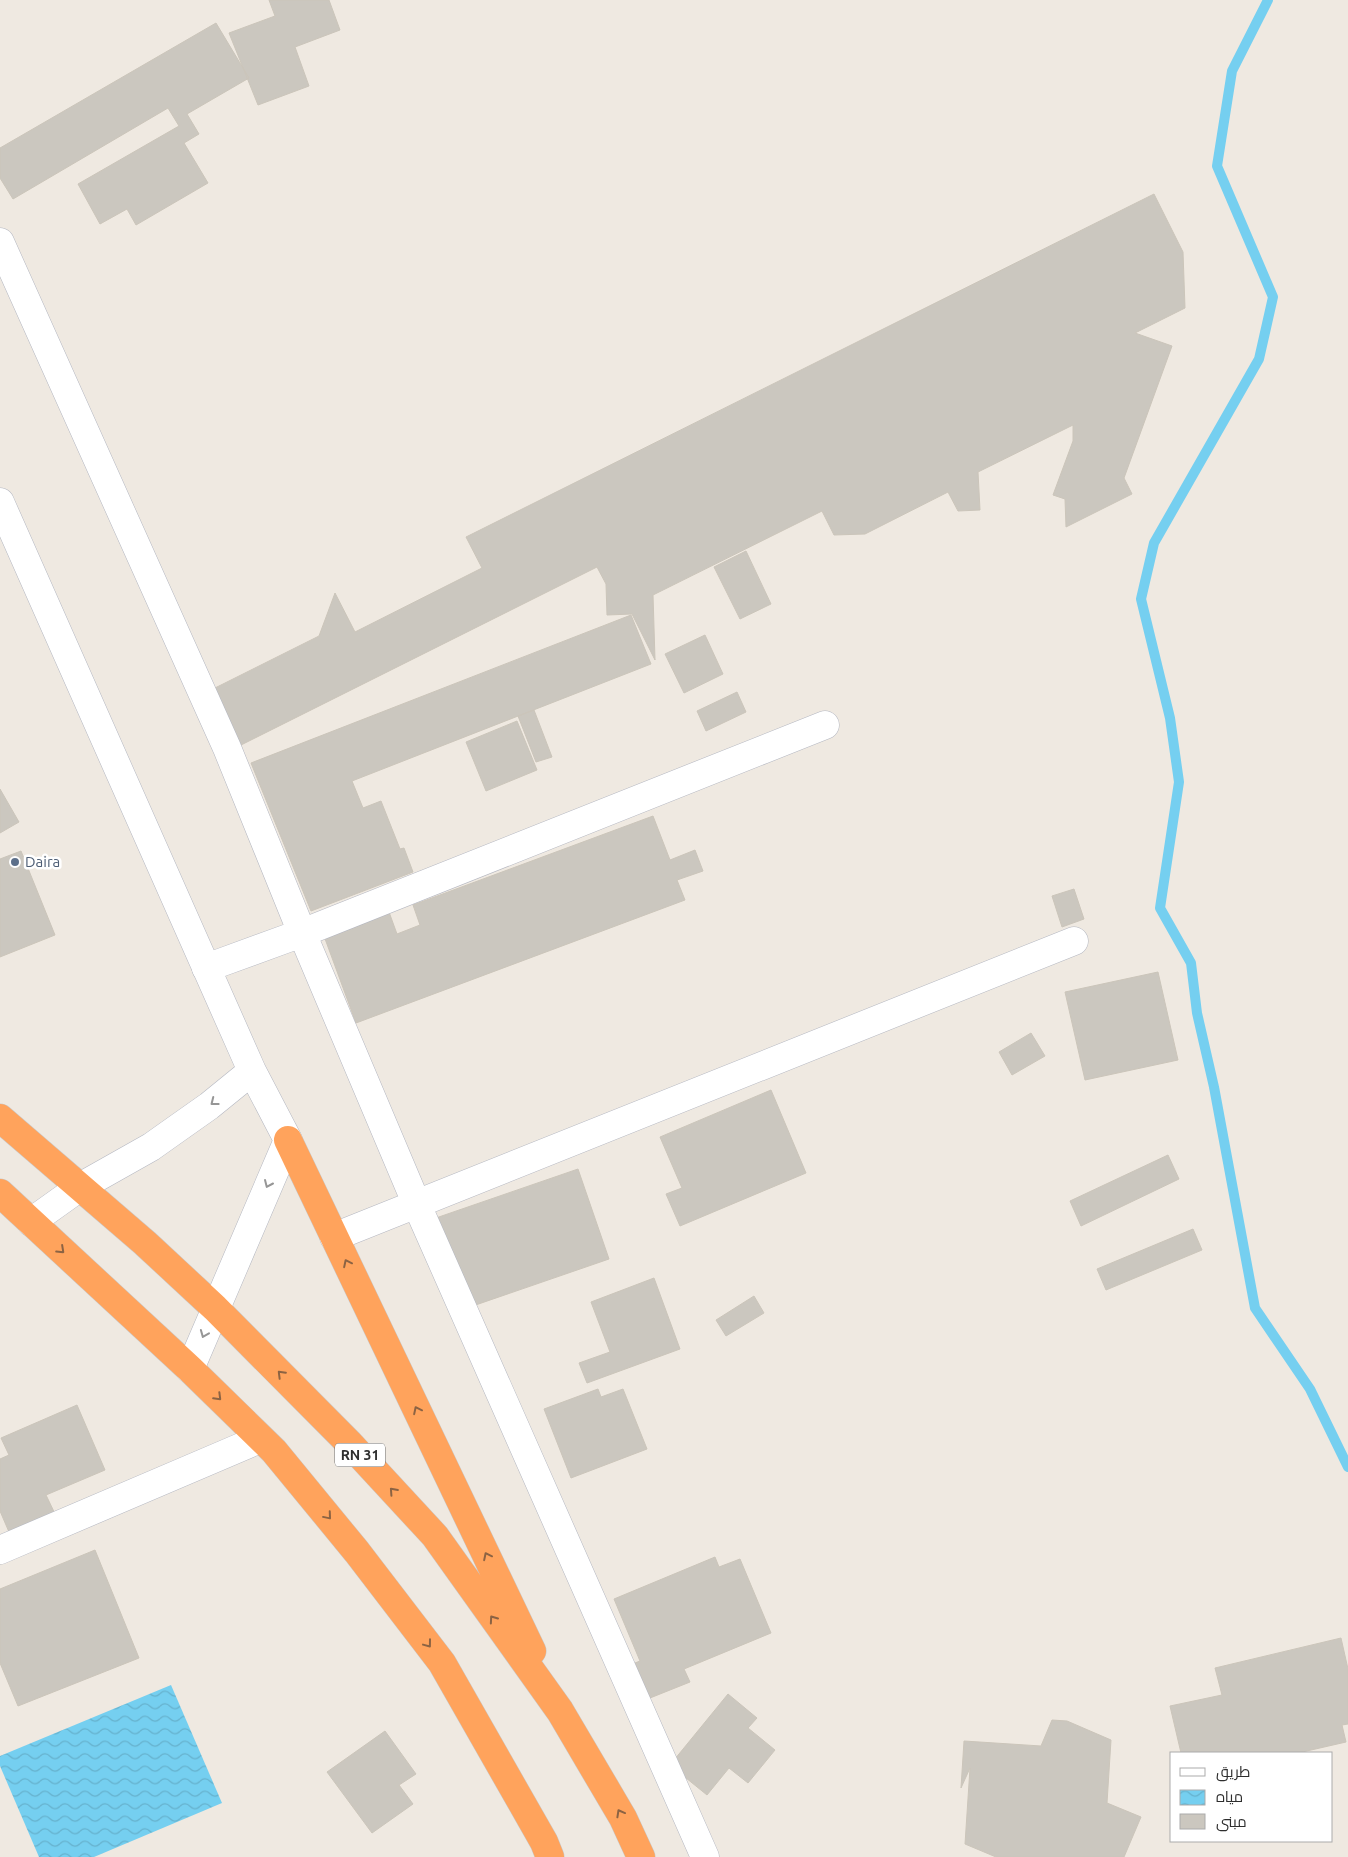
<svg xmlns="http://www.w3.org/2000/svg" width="1348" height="1857" font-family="Ubuntu,Cairo,sans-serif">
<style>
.water{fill:url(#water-waves)}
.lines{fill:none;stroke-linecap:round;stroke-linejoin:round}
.stream{stroke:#75cff0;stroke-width:10}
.building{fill:#cbc7bf;stroke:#cbc5ba}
.street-casing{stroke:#b4b7c1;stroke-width:29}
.secondary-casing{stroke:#b4b7c1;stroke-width:29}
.highway-casing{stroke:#c9c9c9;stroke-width:29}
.street{stroke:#fff;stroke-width:28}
.secondary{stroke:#fff;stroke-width:28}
.highway{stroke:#ffa35c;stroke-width:28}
.oneway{stroke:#969696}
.oneway2{stroke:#8c6343}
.service-dot{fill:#5c6f8a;stroke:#fff;stroke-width:2}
.labels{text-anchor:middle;stroke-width:5;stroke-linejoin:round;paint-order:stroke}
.shield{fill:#fff;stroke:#6d6d6d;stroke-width:1}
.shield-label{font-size:14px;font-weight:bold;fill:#2e2e2e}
.service-label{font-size:15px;fill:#4e5e75;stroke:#fff;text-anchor:start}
</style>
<defs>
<pattern id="water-waves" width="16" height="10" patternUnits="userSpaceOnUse" patternTransform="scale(1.25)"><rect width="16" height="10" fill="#75cff0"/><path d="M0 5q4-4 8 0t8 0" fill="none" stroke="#66b2ce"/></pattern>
</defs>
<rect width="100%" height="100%" fill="#efe9e1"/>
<!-- water -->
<path class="water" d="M171,1685L222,1803L94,1857H39L0,1766V1756Z"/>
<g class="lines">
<!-- stream -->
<path class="stream" d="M1268,0L1232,71L1217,166L1273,297L1259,359L1154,543L1141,599L1170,718L1179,782L1160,908L1191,963L1197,1013L1214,1087L1255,1308L1310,1389L1348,1467"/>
</g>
<!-- building -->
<path class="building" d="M269,0H329L340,30L295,47L309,86L258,105L229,33L275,16Z
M216,23L249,78L187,114L199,134L184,143L208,183L136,225L127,209L100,224L78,184L179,126L168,108L13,199L0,178V148Z
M1154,194L1183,252L1185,308L1135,333L1172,346L1124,478L1132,494L1066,527L1065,499L1053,495L1073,441V425L978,472L980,510L958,511L948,492L865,534L834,535L822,511L653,595L655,660L632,614L607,615L606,584L597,567L239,746L211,690L319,636L335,593L355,632L482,568L466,537Z
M746,551L771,604L740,619L714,567Z
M631,615L651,664L352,781L363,808L381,801L400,849L404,848L413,872L311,911L251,763Z
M705,635L723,674L684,693L665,654Z
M737,692L746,712L706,731L697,711Z
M534,710L552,757L536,762L518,716Z
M517,721L537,770L486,791L466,742Z
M0,789L19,822L0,833Z
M653,816L670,860L695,850L703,871L677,880L685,900L356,1023L324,936L389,912L397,934L420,925L413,905Z
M21,851L55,935L0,957V859Z
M1074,889L1084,919L1062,927L1052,896Z
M1158,972L1178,1060L1085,1080L1065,992Z
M1031,1033L1045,1056L1012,1075L999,1052Z
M771,1090L806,1173L680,1226L666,1194L682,1188L660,1137Z
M1168,1155L1179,1179L1081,1226L1070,1201Z
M578,1169L609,1259L464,1309L433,1219Z
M1193,1229L1202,1250L1106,1290L1097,1269Z
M654,1278L680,1349L587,1383L579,1363L610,1352L591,1302Z
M754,1296L764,1313L726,1336L716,1320Z
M598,1389L601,1397L623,1389L647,1449L571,1478L544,1409Z
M77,1405L105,1470L46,1495L57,1518L12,1539L0,1511V1459L9,1455L1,1438Z
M95,1550L139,1658L18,1706L0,1663V1589Z
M715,1557L719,1567L740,1559L771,1633L684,1669L690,1682L650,1698L635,1663L640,1661L614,1599Z
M1341,1638L1348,1669V1724L1342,1725L1346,1742L1298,1753H1181L1170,1706L1222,1695L1215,1668Z
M728,1694L757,1718L748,1728L775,1750L748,1783L729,1768L707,1795L670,1765Z
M1052,1720L1067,1721L1111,1740L1107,1803L1141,1817L1124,1857H996L965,1844L970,1768L961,1788L964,1741L1041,1746Z
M385,1731L416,1774L399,1785L413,1804L372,1833L327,1772Z"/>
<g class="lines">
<!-- street casing -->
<g class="street-casing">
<path id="street" d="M0,242L227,748L302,933L417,1205L705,1857
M206,968L302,933L825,725
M334,1237L1074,941
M0,1550L260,1439"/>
</g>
<!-- secondary casing -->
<g class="secondary-casing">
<path id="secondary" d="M0,502L252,1071L288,1140L190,1369
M31,1222L80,1187L151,1147L175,1130L209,1106L252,1071"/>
</g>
<!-- highway casing -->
<g class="highway-casing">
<path id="highway" d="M0,1118L145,1243L215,1308L349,1443L435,1536L560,1711L623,1818L641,1857
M288,1140L532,1651
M0,1193L190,1369L274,1451L357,1552L442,1663L544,1842L550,1857"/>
</g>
<!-- street -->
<use href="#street" class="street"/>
<!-- secondary -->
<use href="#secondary" class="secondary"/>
<!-- highway -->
<use href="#highway" class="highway"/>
</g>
<!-- one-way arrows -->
<defs><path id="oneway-chevron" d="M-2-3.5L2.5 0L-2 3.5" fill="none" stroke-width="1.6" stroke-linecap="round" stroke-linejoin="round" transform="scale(1.25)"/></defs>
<g class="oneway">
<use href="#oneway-chevron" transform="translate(214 1102) rotate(142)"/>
<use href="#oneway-chevron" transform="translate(268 1184) rotate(114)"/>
<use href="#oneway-chevron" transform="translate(204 1334) rotate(112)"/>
</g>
<g class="oneway2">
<use href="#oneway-chevron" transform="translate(61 1250) rotate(43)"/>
<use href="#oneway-chevron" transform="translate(347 1263) rotate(-116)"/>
<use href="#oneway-chevron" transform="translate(281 1374) rotate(-135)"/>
<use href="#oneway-chevron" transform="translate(218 1397) rotate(45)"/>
<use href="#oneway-chevron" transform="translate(417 1410) rotate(-116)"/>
<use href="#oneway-chevron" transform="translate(393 1491) rotate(-132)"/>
<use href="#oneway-chevron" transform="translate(328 1516) rotate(50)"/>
<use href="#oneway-chevron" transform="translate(487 1556) rotate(-116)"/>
<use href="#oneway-chevron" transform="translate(493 1619) rotate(-125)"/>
<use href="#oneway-chevron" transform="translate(428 1644) rotate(53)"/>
<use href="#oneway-chevron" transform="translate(620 1813) rotate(-119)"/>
</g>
<!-- markers -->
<circle class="service-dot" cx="15" cy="862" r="5"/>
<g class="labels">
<!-- shield labels -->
<rect class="shield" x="335" y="1443.5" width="50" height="23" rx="4"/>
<g class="shield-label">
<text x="360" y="1460">RN 31</text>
</g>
<!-- service labels -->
<g class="service-label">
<text x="25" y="867">Daira</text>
</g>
</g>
<!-- legend -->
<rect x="1170" y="1752" width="162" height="90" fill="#ffffff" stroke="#ababab"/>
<rect x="1180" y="1768" width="25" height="8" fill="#ffffff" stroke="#ababab"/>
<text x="1216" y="1777" font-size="15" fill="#2e2e2e">طريق</text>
<rect x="1180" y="1790" width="25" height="15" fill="url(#water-waves)" stroke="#ababab"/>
<text x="1216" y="1802" font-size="15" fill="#2e2e2e">مياه</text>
<rect x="1180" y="1814" width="25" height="15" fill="#cbc7bf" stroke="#ababab"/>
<text x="1216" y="1827" font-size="15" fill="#2e2e2e">مبنى</text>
</svg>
